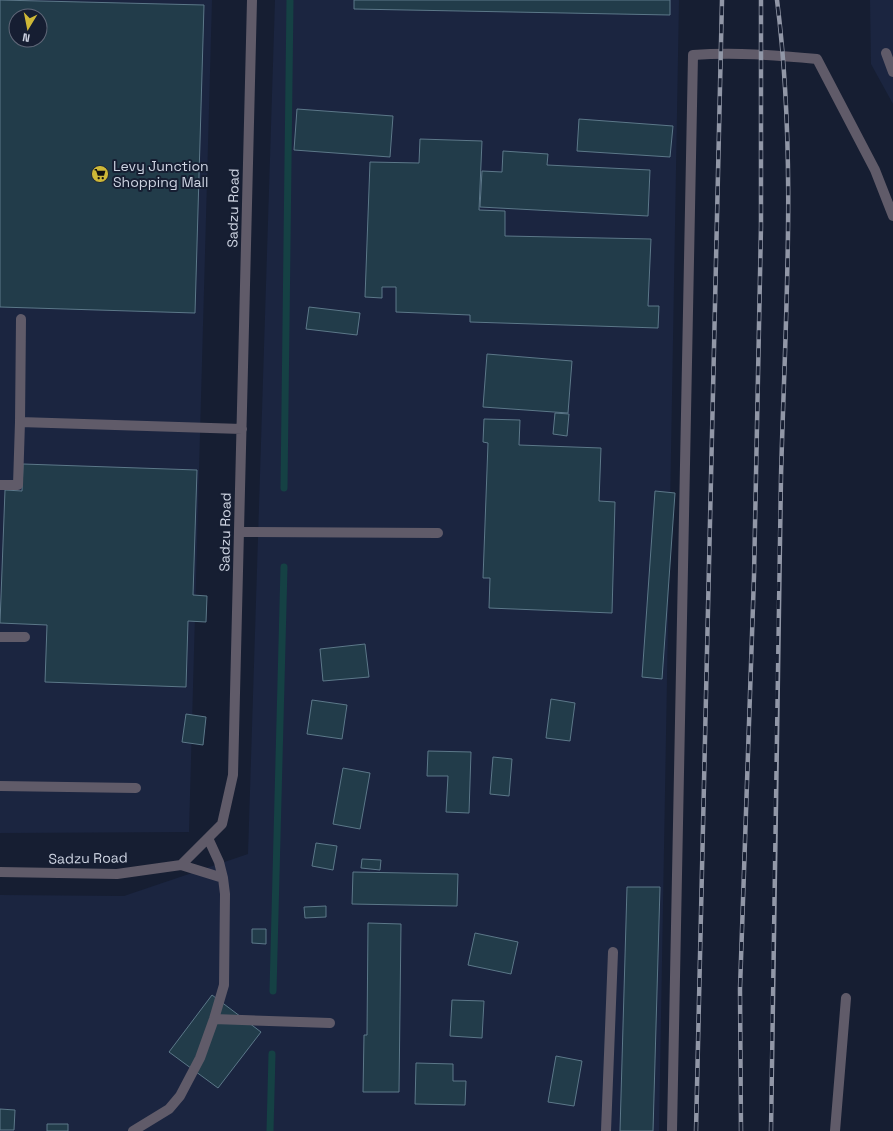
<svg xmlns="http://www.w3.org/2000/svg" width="893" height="1131" font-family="'Space Grotesk',sans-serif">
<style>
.built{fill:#1b2540;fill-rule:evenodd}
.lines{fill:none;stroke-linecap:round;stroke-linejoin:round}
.stream{stroke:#154144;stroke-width:7}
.building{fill:#223c4a;stroke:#5c7889;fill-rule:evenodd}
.minor{stroke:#605b69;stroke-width:10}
.rail-casing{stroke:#9197a7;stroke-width:4.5}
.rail{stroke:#161e32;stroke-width:3;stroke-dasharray:9;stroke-linecap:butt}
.labels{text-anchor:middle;stroke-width:4;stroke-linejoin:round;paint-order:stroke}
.poi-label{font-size:14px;fill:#ced4e2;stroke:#161e32;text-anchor:start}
.street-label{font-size:14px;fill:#ced4e2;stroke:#161e32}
</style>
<rect width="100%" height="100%" fill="#161e32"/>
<!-- built -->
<path class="built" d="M0,0H212L189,832L0,833ZM16,16H40V40H16Z
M275,0H679L659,1131H0V895L124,896L248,854Z
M870,0H893V104L871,64Z"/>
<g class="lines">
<!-- stream -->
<path class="stream" d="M284,488L290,0
M273,991L284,567
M270,1131L272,1054"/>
</g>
<!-- building -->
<path class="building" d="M0,0L204,5L195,313L0,307ZM16,16H40V40H16Z
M354,0H670V15L354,9Z
M297,109L393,116L390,157L294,150Z
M579,119L673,126L670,157L577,151Z
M420,139L482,141L479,210L505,211V236L651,239L648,306H659L658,328L470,322V315L396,312V287H382V298L365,297L370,162L419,163Z
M503,151L548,154L547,165L650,170L648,216L480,207L482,171L502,172Z
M309,307L360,313L357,335L306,329Z
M487,354L572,361L568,413L483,407Z
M555,413L569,414L567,436L553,434Z
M484,419L520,420L519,445L601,448L599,501L615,502L612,613L489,608L490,578H483L488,443L483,442Z
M23,464L197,470L193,595L207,596L206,622L188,621L186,687L45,682L47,625L0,623L5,490L22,491Z
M655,491L675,493L662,679L642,677Z
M365,644L369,677L323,681L320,649Z
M551,699L575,703L570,741L546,738Z
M312,700L347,705L342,739L307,734Z
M186,714L206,717L203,745L182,742Z
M428,751L471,752L469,813L446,812L448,776H427Z
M493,757L512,759L509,796L490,794Z
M343,768L370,773L360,829L333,824Z
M316,843L337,846L333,870L312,866Z
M362,859L381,860L380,870L361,868Z
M353,872L458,874L457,906L352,904Z
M627,887H660L653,1131H620Z
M326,906V917L305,918L304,907Z
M368,923L401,924L399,1092H363L364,1035H367Z
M252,929H266V944L252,943Z
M475,933L518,942L511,974L468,965Z
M212,995L261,1032L218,1088L169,1052Z
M452,1000L484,1001L482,1038L450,1036Z
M556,1056L582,1061L574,1106L548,1102Z
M416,1063L453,1064V1081H466L465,1105L415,1104Z
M0,1109L15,1110L14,1130H0Z
M47,1124H68V1131H47Z"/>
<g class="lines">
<!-- minor -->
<path class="minor" d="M886,53L893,72
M21,319L20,422L242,429
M0,485H18L20,422
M239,532L438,533
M0,637H25
M0,786L136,788
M181,865L223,878
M0,872L117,874L181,865L222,824L233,775L252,0
M214,1019L330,1023
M133,1131L169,1109L180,1096L200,1058L214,1019L224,985L225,894L223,878L219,862L208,838
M606,1131L613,952
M672,1131L693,55C735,52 775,55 817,59L875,170L893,216
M835,1131L846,998"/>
<!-- rail casing -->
<g class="rail-casing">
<path id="rail" d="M696,1131L722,0
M741,1131L740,989L754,576L761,226V0
M771,1131C773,913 776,695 781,477C785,319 797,158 777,0"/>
</g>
<!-- rail -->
<use href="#rail" class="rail"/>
</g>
<!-- icons -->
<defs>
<g id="supermarket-disc" transform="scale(0.9)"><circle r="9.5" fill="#ceb837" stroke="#161e32"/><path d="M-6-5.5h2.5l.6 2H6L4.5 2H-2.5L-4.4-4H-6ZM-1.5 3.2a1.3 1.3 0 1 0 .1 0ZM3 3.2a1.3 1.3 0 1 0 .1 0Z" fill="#111"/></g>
</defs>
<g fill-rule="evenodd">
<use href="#supermarket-disc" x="100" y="174"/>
</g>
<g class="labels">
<!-- poi labels -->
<g class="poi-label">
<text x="113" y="171">Levy Junction<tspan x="113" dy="16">Shopping Mall</tspan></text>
</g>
<!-- street labels -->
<g class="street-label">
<text transform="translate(233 208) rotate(-89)" y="5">Sadzu Road</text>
<text transform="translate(225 532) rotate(-89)" y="5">Sadzu Road</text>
<text transform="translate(88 858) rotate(-1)" y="5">Sadzu Road</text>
</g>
</g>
<!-- north arrow -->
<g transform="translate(28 28) rotate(190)"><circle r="19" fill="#161e32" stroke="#606778"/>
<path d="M0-3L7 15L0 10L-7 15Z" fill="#ceb837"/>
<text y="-6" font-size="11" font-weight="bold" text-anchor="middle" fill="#ced4e2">N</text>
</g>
</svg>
